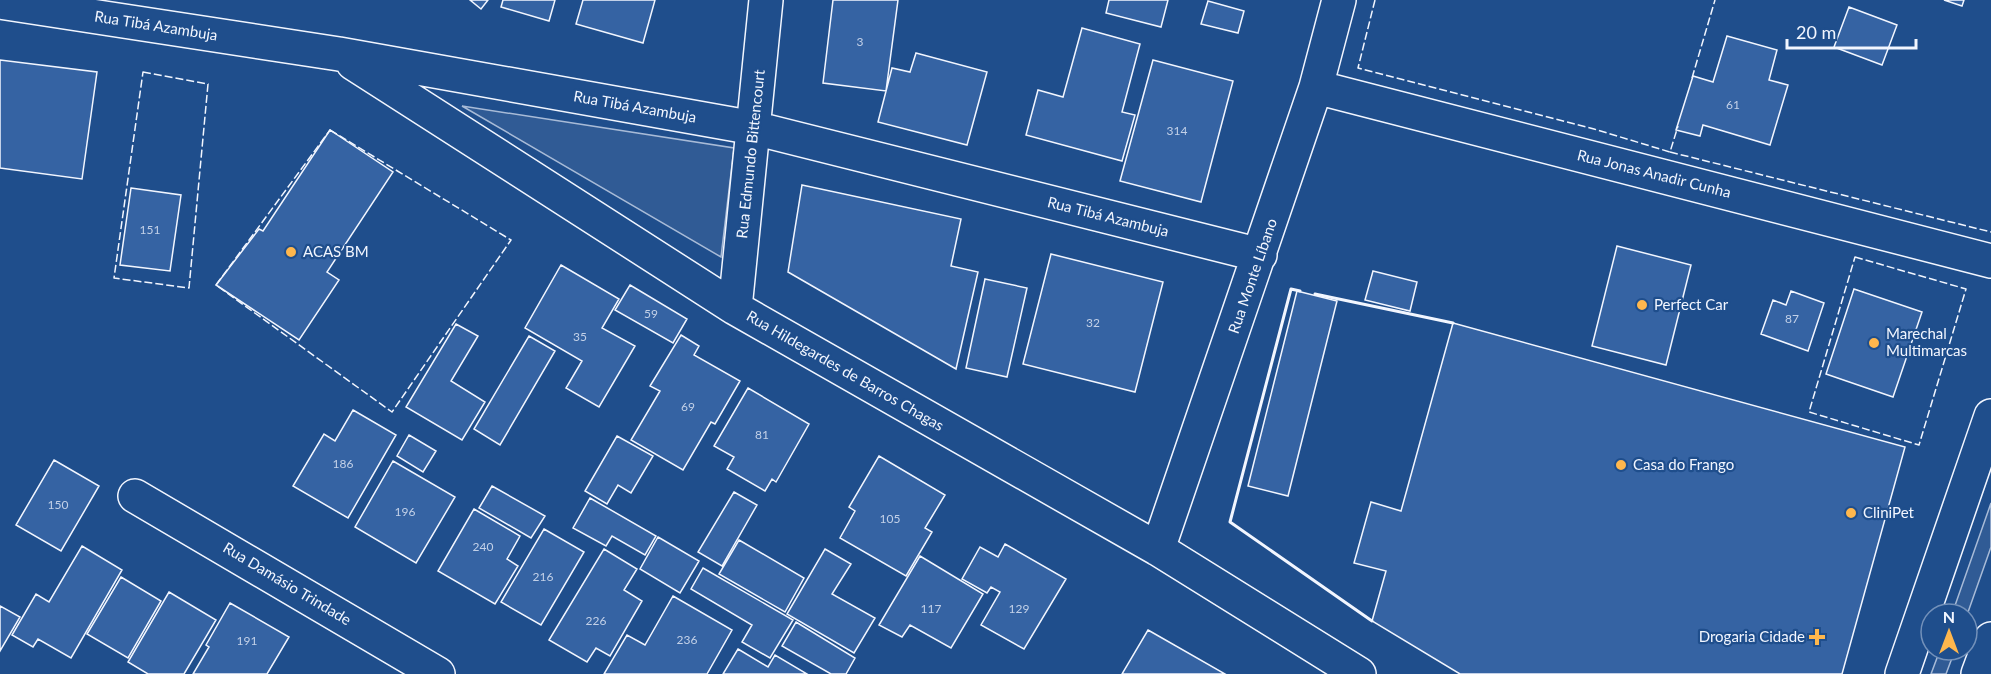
<svg xmlns="http://www.w3.org/2000/svg" width="1991" height="674" font-family="Lato,sans-serif">
<style>
.built{fill:#305b95;stroke:#a8bbd7;stroke-width:1.5}
.building{fill:#3563a3;stroke:#f2f6ff;stroke-width:1.5}
.lines{fill:none;stroke-linecap:round;stroke-linejoin:round}
.minor-casing{stroke:#f2f6ff;stroke-width:36}
.secondary-casing{stroke:#f2f6ff;stroke-width:36}
.minor{stroke:#1f4e8c;stroke-width:33}
.secondary{stroke:#1f4e8c;stroke-width:33}
.fence{stroke:#f2f6ff;stroke-width:1.5;stroke-dasharray:8 3;stroke-linecap:butt}
.wall{stroke:#f2f6ff;stroke-width:3}
.poi-dot{fill:#ffb74d;stroke:#1f4e8c;stroke-width:2}
.labels{text-anchor:middle;stroke-width:4.5;stroke-linejoin:round;paint-order:stroke}
.number-label{font-size:12px;fill:#c3d1e8}
.street-label{font-size:15px;fill:#f2f6ff;stroke:#1f4e8c}
.poi-label{font-size:15px;fill:#f2f6ff;stroke:#1f4e8c;text-anchor:start}
</style>
<rect width="100%" height="100%" fill="#1f4e8c"/>
<!-- built -->
<path class="built" d="M462,106L734,148L721,257Z
M1991,503V547L1967,615L1952,614Z
M1940,650H1955L1946,674H1931Z"/>
<!-- building -->
<path class="building" d="M470,0H488L481,9Z
M503,0H555L549,21L501,7Z
M583,0H655L643,43L576,24Z
M833,0H898L886,91L823,83Z
M1109,0H1168L1161,27L1106,13Z
M1944,0H1964L1962,6Z
M1208,1L1244,11L1238,33L1201,24Z
M1849,7L1897,25L1882,65L1834,47Z
M1082,28L1140,44L1122,112L1135,115L1122,161L1026,135L1038,90L1063,97Z
M1727,36L1777,50L1769,80L1788,85L1770,145L1703,125L1700,136L1676,130L1693,76L1713,82Z
M916,53L987,72L967,145L878,122L892,68L910,72Z
M0,60L97,72L82,179L0,168Z
M1153,60L1233,81L1201,202L1120,181Z
M330,130L393,172L327,272L339,280L299,340L216,285L259,229L263,231Z
M802,185L961,219L951,266L978,272L956,369L788,272Z
M131,188L181,195L170,271L120,265Z
M1617,246L1691,265L1666,365L1592,346Z
M1051,254L1163,282L1135,392L1023,364Z
M561,265L619,299L602,328L635,346L599,407L566,388L582,361L525,328Z
M1373,271L1417,282L1410,311L1365,300Z
M985,279L1027,288L1007,377L966,368Z
M630,285L687,319L673,343L615,310Z
M1854,289L1922,312L1893,397L1826,374Z
M1297,291L1337,301L1288,496L1248,486Z
M1791,291L1824,303L1808,351L1761,334L1773,300L1786,305Z
M1453,323L1905,447L1842,674H1460L1372,621L1386,571L1354,563L1371,502L1401,511Z
M456,324L478,336L451,381L485,402L462,440L406,407Z
M681,335L699,346L694,355L740,381L715,424L711,422L683,470L631,440L660,391L650,386Z
M529,336L555,351L500,445L474,429Z
M748,388L809,424L776,482L772,479L765,491L727,469L734,457L714,446Z
M353,410L396,435L348,518L293,486L324,434L335,441Z
M409,435L436,451L423,472L397,456Z
M617,436L653,456L631,493L618,485L607,504L585,491Z
M879,456L945,495L925,528L932,532L906,576L840,538L855,511L849,507Z
M54,460L99,486L61,551L16,525Z
M393,461L455,497L416,563L355,527Z
M492,486L545,516L531,538L479,508Z
M734,492L757,505L722,566L698,552Z
M590,498L656,536L645,555L612,536L606,546L573,528Z
M474,509L520,536L507,559L518,566L495,604L438,571Z
M544,529L584,552L541,625L501,602Z
M658,537L699,561L680,593L640,569Z
M739,540L804,578L785,612L719,574Z
M1005,544L1066,579L1024,649L981,625L1000,592L991,587L987,593L962,579L980,547L998,557Z
M82,546L122,570L71,658L38,639L33,647L12,635L36,594L49,602Z
M604,549L637,569L624,590L642,601L610,656L596,648L587,662L549,640Z
M825,549L851,564L832,594L875,618L854,653L787,614Z
M920,556L983,594L951,648L910,625L902,637L879,625Z
M703,568L793,620L770,658L742,642L752,625L691,589Z
M121,577L161,601L128,658L87,634Z
M169,592L216,620L184,674H148L128,662Z
M673,596L732,630L707,674H604L627,635L645,645Z
M230,603L289,637L267,674H193L209,647L206,645Z
M0,606L20,617L0,651Z
M796,622L855,658L846,674H831L782,646Z
M1148,630L1225,674H1122Z
M738,649L768,667L775,655L807,674H723Z"/>
<g class="lines">
<!-- minor casing -->
<g class="minor-casing">
<path id="minor" d="M0,2L339,54L754,128L1260,255
M353,63L735,308L1158,549L1359,674
M1316,87L1991,261
M735,308L766,0
M135,496L438,674
M1158,549L1316,87L1339,0"/>
</g>
<!-- secondary casing -->
<g class="secondary-casing">
<path id="secondary" d="M1902,674L1991,416
M1978,674L1991,639"/>
</g>
<!-- minor -->
<use href="#minor" class="minor"/>
<!-- secondary -->
<use href="#secondary" class="secondary"/>
<!-- fence -->
<path class="fence" d="M1375,0L1358,68L1594,129L1670,152L1678,126
M143,72L208,84L189,288L114,278Z
M1692,78L1715,0
M330,130L511,240L392,412L216,285Z
M1670,152L1991,232
M1855,257L1966,289L1919,445L1809,412Z"/>
<!-- wall -->
<path class="wall" d="M1300,291L1291,289L1230,522L1372,621
M1315,294L1453,323"/>
</g>
<!-- markers -->
<g class="poi-dot">
<circle cx="291" cy="252" r="6"/>
<circle cx="1642" cy="305" r="6"/>
<circle cx="1874" cy="343" r="6"/>
<circle cx="1621" cy="465" r="6"/>
<circle cx="1851" cy="513" r="6"/>
<path d="M1814 628h6v6h6v6h-6v6h-6v-6h-6v-6h6z"/>
</g>
<g class="labels">
<!-- number labels -->
<g class="number-label">
<text x="860" y="46">3</text>
<text x="1733" y="109">61</text>
<text x="1177" y="135">314</text>
<text x="150" y="234">151</text>
<text x="651" y="318">59</text>
<text x="1792" y="323">87</text>
<text x="1093" y="327">32</text>
<text x="580" y="341">35</text>
<text x="688" y="411">69</text>
<text x="762" y="439">81</text>
<text x="343" y="468">186</text>
<text x="58" y="509">150</text>
<text x="405" y="516">196</text>
<text x="890" y="523">105</text>
<text x="483" y="551">240</text>
<text x="543" y="581">216</text>
<text x="931" y="613">117</text>
<text x="1019" y="613">129</text>
<text x="596" y="625">226</text>
<text x="687" y="644">236</text>
<text x="247" y="645">191</text>
</g>
<!-- street labels -->
<g class="street-label">
<text transform="translate(156 26) rotate(9)" y="5">Rua Tibá Azambuja</text>
<text transform="translate(635 107) rotate(10)" y="5">Rua Tibá Azambuja</text>
<text transform="translate(751 154) rotate(-84)" y="5">Rua Edmundo Bittencourt</text>
<text transform="translate(1654 174) rotate(14)" y="5">Rua Jonas Anadir Cunha</text>
<text transform="translate(1108 217) rotate(14)" y="5">Rua Tibá Azambuja</text>
<text transform="translate(1253 276) rotate(-71)" y="5">Rua Monte Líbano</text>
<text transform="translate(845 371) rotate(30)" y="5">Rua Hildegardes de Barros Chagas</text>
<text transform="translate(287 584) rotate(31)" y="5">Rua Damásio Trindade</text>
</g>
<!-- poi labels -->
<g class="poi-label">
<text x="303" y="257">ACAS BM</text>
<text x="1654" y="310">Perfect Car</text>
<text x="1886" y="339">Marechal<tspan x="1886" dy="17">Multimarcas</tspan></text>
<text x="1633" y="470">Casa do Frango</text>
<text x="1863" y="518">CliniPet</text>
<text x="1805" y="642" text-anchor="end">Drogaria Cidade</text>
</g>
</g>
<!-- north arrow -->
<g transform="translate(1949 632)"><circle r="28" fill="#1f4e8c" stroke="#7391ba" stroke-width="1.5"/>
<path d="M0-4.5L10 22L0 15L-10 22Z" fill="#ffb74d"/>
<text y="-9" font-size="16" font-weight="bold" text-anchor="middle" fill="#f2f6ff">N</text>
</g>
<!-- scale -->
<path d="M1787 39v9h129v-9" fill="none" stroke="#f2f6ff" stroke-width="3"/>
<text x="1796" y="39" font-size="18" fill="#f2f6ff" stroke="#1f4e8c" stroke-width="4.5" paint-order="stroke">20 m</text>
</svg>
